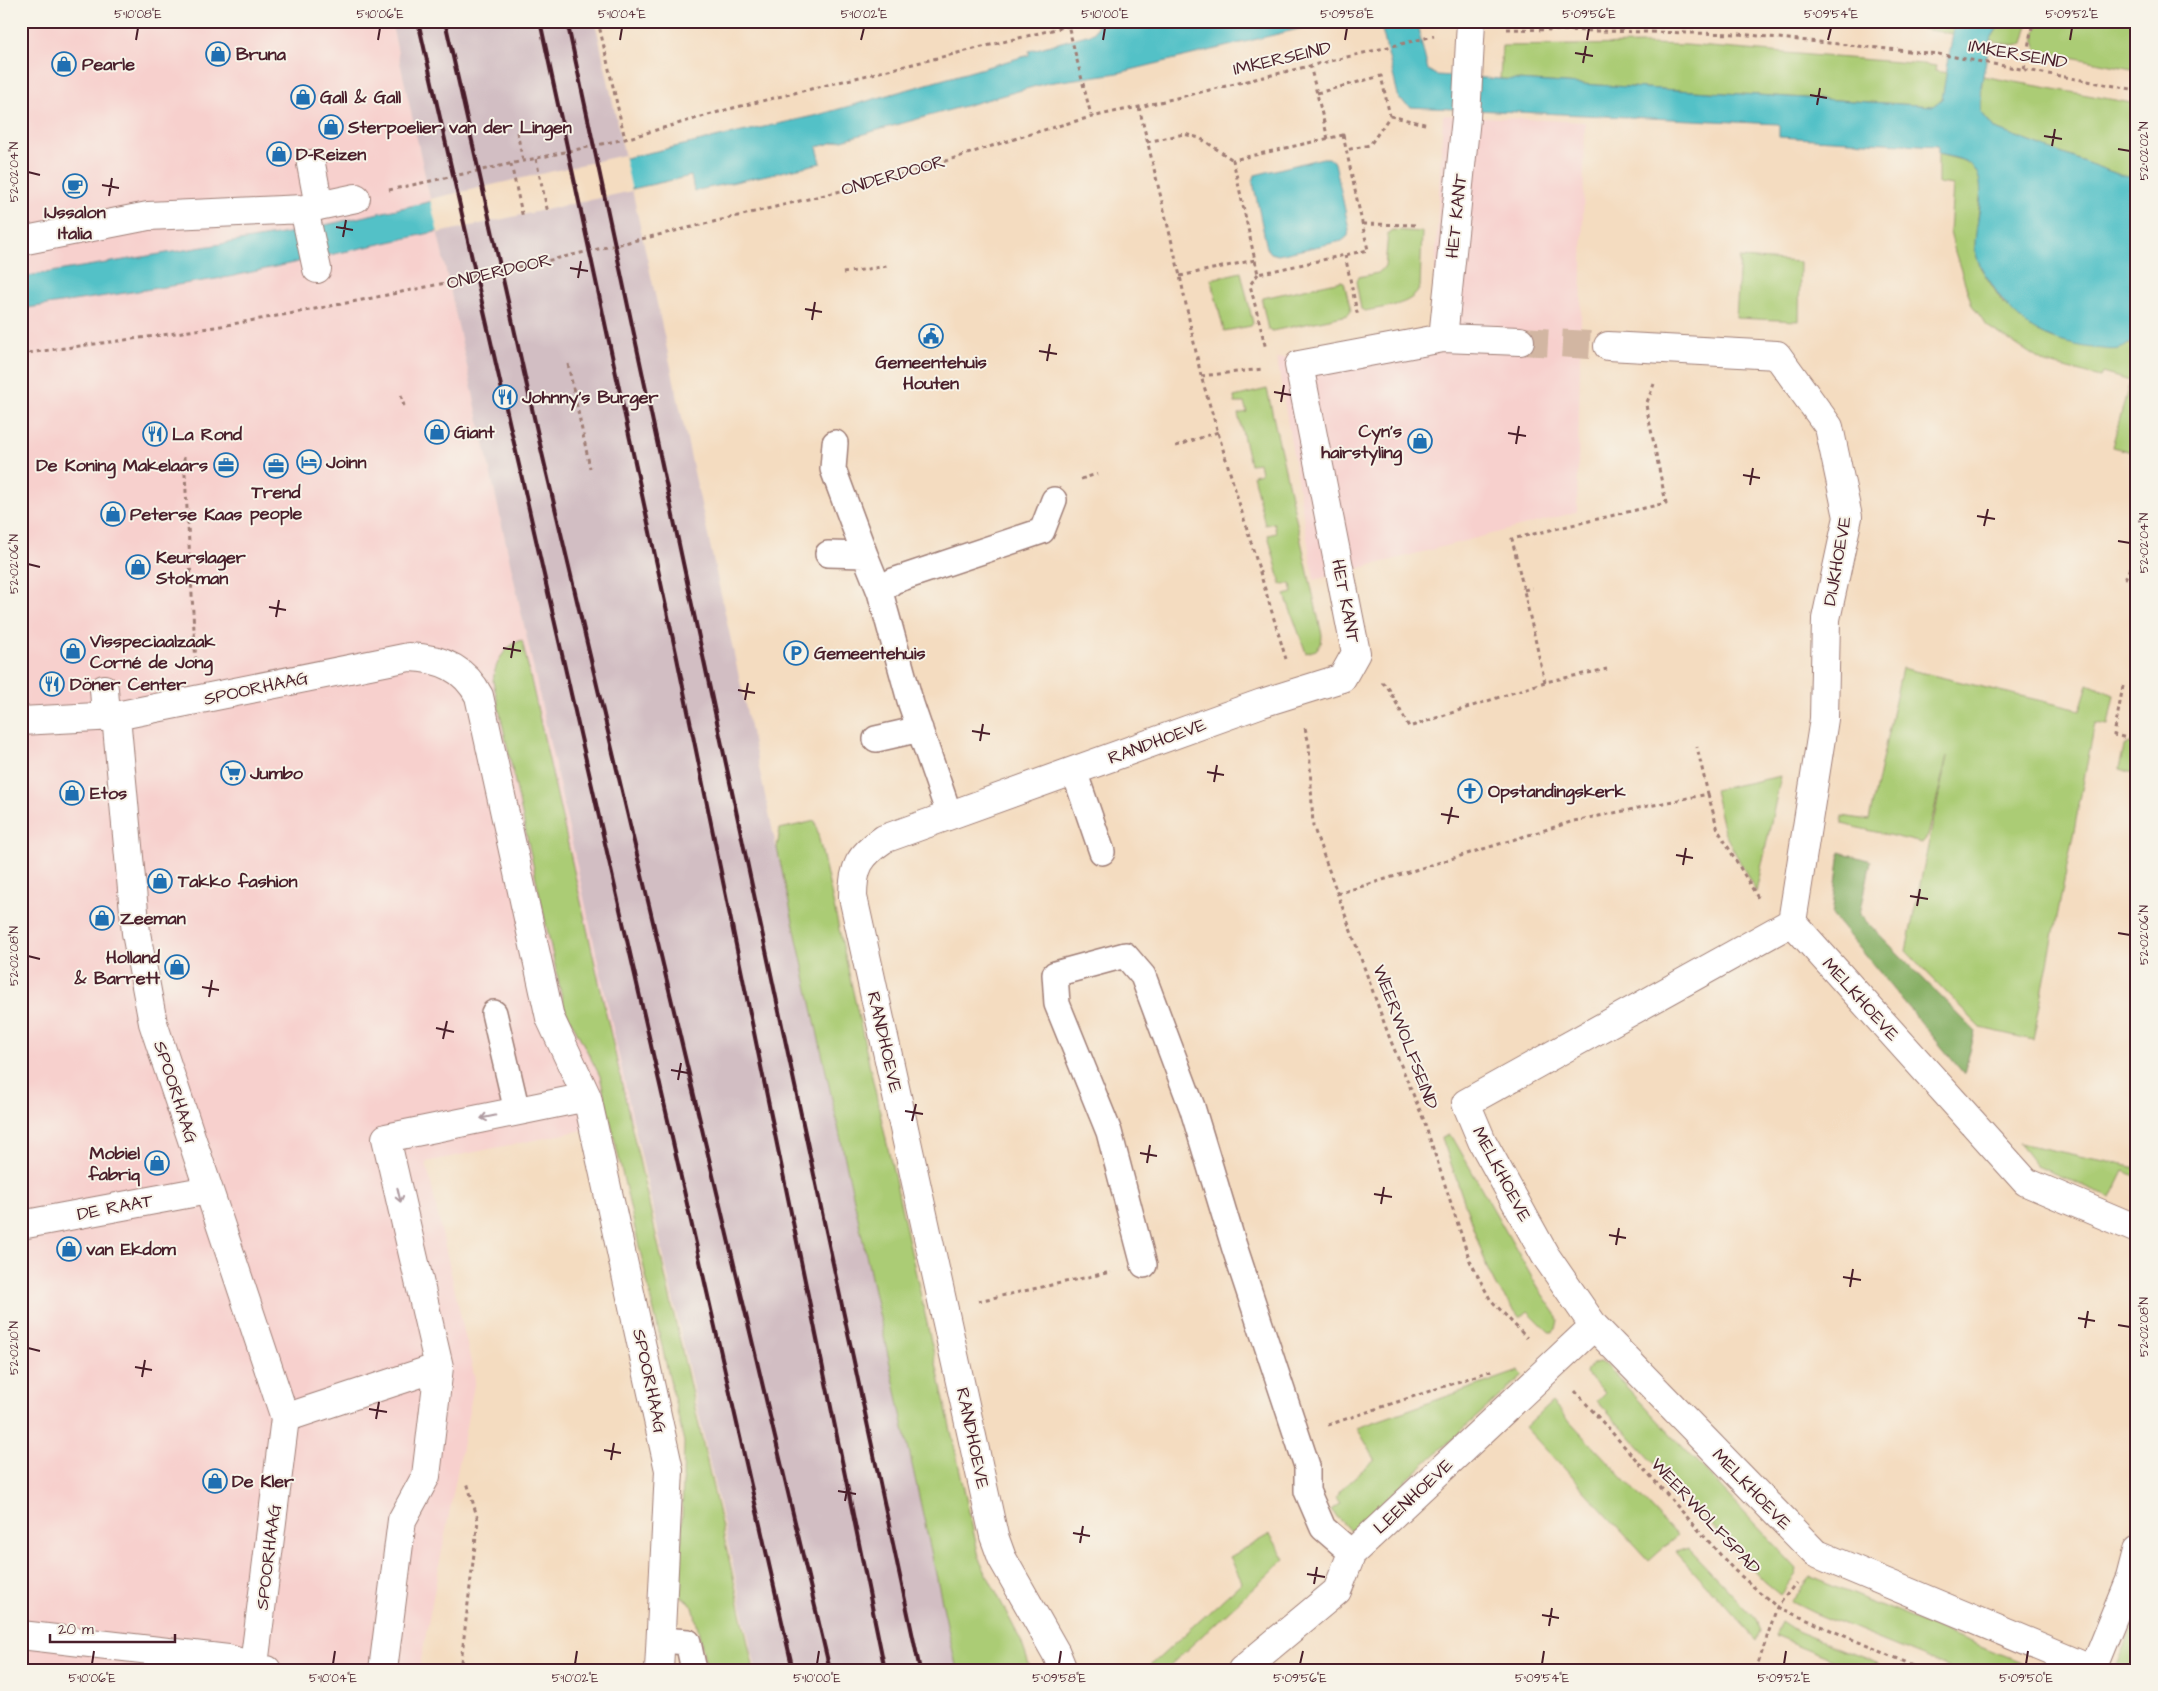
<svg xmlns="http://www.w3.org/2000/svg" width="2158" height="1691" font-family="'Architects Daughter',sans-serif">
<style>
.built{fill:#f7d0cd}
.industrial{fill:#d2bec3}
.green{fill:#abcc74;stroke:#7a7650}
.forest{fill:#88b066;stroke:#696848}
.water{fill:#53c1c7;stroke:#4e7079}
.pier{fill:#f4dcc0}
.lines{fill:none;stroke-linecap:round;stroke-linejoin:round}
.street-tunnel{stroke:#d2b6a2;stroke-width:28;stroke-dasharray:28 14;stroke-linecap:butt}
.lane-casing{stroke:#9f7e76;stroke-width:28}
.street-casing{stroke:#9f7e76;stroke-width:30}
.path{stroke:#9f7e76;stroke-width:3;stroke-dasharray:4 4;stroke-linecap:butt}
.lane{stroke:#fff;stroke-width:25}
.street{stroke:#fff;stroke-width:28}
.rail{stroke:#4a1f2b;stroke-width:4}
.oneway{stroke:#ae9aa0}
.ticks{fill:none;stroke:#4a1f2b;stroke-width:2}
.labels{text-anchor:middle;stroke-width:4;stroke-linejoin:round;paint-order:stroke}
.poi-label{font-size:18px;font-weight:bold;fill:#4a1f2b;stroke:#f7f3e8;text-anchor:start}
.street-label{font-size:18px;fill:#4a1f2b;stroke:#f7f3e8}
.neatline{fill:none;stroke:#4a1f2b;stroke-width:2}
.ticks-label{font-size:12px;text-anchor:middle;fill:#4a1f2b}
</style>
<rect width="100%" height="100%" fill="#f7f3e8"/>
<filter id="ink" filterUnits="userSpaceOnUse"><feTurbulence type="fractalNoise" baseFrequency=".02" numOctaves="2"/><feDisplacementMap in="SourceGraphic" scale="10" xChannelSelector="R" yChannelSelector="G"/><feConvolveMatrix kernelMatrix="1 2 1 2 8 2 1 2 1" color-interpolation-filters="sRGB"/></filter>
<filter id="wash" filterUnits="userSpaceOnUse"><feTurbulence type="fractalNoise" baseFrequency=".0096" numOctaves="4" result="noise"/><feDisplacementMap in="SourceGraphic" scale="20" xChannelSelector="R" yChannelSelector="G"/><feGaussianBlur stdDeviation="1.12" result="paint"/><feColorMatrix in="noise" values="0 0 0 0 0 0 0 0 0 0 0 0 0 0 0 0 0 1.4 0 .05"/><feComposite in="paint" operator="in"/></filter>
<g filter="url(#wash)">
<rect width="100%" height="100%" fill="#f4dcc0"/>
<!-- built -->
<path class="built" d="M21,21H391L633,1120L426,1162L475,1380L419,1670H21Z
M1443,115L1585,122L1577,512L1314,580L1277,359L1432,328Z"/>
<!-- industrial -->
<path class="industrial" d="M391,21H595L957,1670H756L633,1120Z"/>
<!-- green -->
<path class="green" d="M1889,21H1955V22L1953,34L1893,24Z
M2002,21H2029L2023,43L2015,46L1990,40Z
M2039,21H2137V70L2040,51C2030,44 2037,31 2039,21Z
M1647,44L1685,45L1922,64L1936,66L1935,71L1947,73L1942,99L1933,106L1500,79L1502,46Z
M1982,76L2137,104V179L2120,175L1995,129L1981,112Z
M1938,154L1962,160L1973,166L1979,176L1981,188L1975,247L1980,267L2003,303L2130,345L2137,332V453L2112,447L2130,381L2102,373L2100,377L2045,363L1987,326L1972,305L1955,252L1950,232L1953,185L1938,183Z
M1392,230L1422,232L1420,287C1413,306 1383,307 1365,311L1361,309L1356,281L1358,277L1378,273L1385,267L1388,233Z
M1740,258L1800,262L1799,321L1736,318Z
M1241,272L1253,323L1251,326L1224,331L1211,279Z
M1341,281L1344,282L1351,311L1348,315L1272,331L1268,330L1262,301L1263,298Z
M1267,389L1322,635L1321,644L1316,650L1306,653L1285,595L1293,593L1291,584H1281L1268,535L1276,533L1274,523L1265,525L1253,475L1261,473L1259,463L1250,464L1238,414L1247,412L1244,403H1235L1234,397Z
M522,640L754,1670H707L693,1606L680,1595L684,1442L600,1076L564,1007L493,681C495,663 504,646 522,640Z
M1902,668L2080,710L2088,684L2114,695L2108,725L2095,723L2033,1040L1981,1028L1906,951L1947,756L1928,836L1922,843L1842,824V816L1869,820Z
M2130,743L2137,745V774L2119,769L2124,746Z
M1781,776L1756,892L1724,832L1714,790Z
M815,821L980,1561L1021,1641L1031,1670H957L777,848L780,829Z
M1449,1135L1453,1138L1538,1288L1556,1314L1558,1320L1556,1329L1553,1332H1549L1528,1311L1520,1318L1496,1286L1488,1270L1442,1138Z
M2019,1143L2137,1168V1177L2124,1171L2111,1198L2037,1166Z
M1599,1362L1606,1365L1797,1569L1796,1574L1780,1595L1764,1582L1597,1401L1605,1393L1586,1374C1587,1367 1593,1363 1599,1362Z
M1519,1371L1523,1375L1350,1531L1331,1510L1340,1503L1336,1498L1339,1491L1375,1459L1357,1428Z
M1552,1402L1677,1536L1649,1561L1525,1427Z
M1270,1534L1285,1559L1166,1669L1152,1670L1148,1668L1242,1582L1230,1557Z
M1688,1548L1755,1618L1760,1630L1756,1640L1676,1552Z
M1810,1577L1815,1579L2040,1670H1954L1814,1613L1790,1601Z
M2137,1613V1670H2114Z
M1781,1621L1796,1631L1893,1670H1859L1775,1636Z"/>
<!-- forest -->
<path class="forest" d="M1840,852L1871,861L1860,915L1975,1031L1964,1074L1832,915Z"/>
<!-- water -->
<path class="water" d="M1110,21H1331L1118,73L1047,83L817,147L821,163L694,191L691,176L229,277L21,309V277L294,232L818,115L1029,55V51L1094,33L1098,24Z
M1380,21H1416L1428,70L1436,75L1933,106L1942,99L1955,21H2002L1990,40L1981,86V112L1995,129L2120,175L2137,179V332C2125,354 2115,350 2093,348C2041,341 2016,324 1989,280C1982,270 1975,258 1975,245C1975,223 1989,185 1973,167C1965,158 1949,157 1938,154V146L1779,137V124L1410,107L1399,99Z
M1323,158H1329L1335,163L1349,229L1348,236L1342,241L1278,255L1271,253L1267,248L1253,182L1255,175Z"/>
<!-- pier -->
<path class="pier" d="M624,155L632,191L438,233L430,199Z"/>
</g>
<g filter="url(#ink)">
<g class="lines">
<!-- street-tunnel -->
<path class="street-tunnel" d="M1520,341L1608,346"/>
<!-- lane casing -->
<g class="lane-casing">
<path id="lane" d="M835,443L833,469L865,555
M828,554L865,555L880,592
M876,739L920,729
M1074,771L1102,852
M949,814L911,704L880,592L893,581L1042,531L1054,500
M494,1013L517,1111
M1144,1265L1109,1132L1057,1004L1055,974L1125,955L1143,976L1192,1107L1234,1246L1307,1466V1491L1323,1528L1352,1553
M661,1640L688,1642L694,1670"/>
</g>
<!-- street casing -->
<g class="street-casing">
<path id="street" d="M311,164L319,206
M304,209L317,269
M21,241L148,216L304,209L356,198
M1443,338L1520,341
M1608,346L1777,355L1829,427L1848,517L1826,619L1824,719L1792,922
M104,689L106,716
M116,716L136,933L153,1023L285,1418L254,1665
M21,721L116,716L409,657C440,658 465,668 479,696L550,1018L587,1097L669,1470L659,1670
M21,1225L208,1190
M2137,1229L2026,1182L1792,922L1466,1103L1482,1141L1545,1255L1594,1326L1815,1553L2093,1669L2130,1578L2137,1551
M285,1418L439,1367
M21,1635L228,1659L267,1670
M383,1670L402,1520L426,1476L439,1367L386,1138L587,1097
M1063,1670L1056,1653L1002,1558L994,1536L853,897C853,867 859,856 884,839L1262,703L1342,678L1356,653L1299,365L1443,338L1466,118L1471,21
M1242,1670L1337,1591L1352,1553L1594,1326"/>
</g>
<!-- path -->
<path class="path" d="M598,21L625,139
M1067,21L1091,115
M1507,29L1739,34L1938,54L2137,90
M1310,65L1328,139
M2024,69L2033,21
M1317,93L1381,76L1390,116L1370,145L1346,150
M1139,107L1180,276L1201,376L1286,659
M1390,116L1429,125
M517,132L523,161
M1343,135L1368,250L1258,274L1233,160Z
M1147,142L1184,134L1200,138L1233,160
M536,159L548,213
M511,164L523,218
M389,190L625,139L729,109L1068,26
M1363,224L1419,225
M1345,255L1358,317
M843,273L887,266
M1258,274L1250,285L1266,349
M1180,276L1255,260
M21,354C97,343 174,335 249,321C450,286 648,238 845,190C944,166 1038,125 1139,107L1434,36
M568,364L590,468
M1201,376L1263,369
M401,395L404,406
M1176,446L1218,432
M184,457L196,664
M1081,479L1097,474
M2125,579L2137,553
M1524,590L1532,588
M1382,682L1389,689L1409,727L1545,682L1607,669
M1545,682L1512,539L1666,503L1646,405L1654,384
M2123,686L2114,735L2137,740
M1305,728L1309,744L1313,826L1390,1039L1423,1118L1470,1261L1490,1299L1527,1338
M1708,794L1718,830L1758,898
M1337,894L1574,821L1708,794L1697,747
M978,1301L1111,1272
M1575,1391L1734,1570L1777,1607L1924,1670
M1328,1425L1493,1370
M461,1670V1662L478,1520L467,1482
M1756,1670L1777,1607L1796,1583"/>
<!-- lane -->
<use href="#lane" class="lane"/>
<!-- street -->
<use href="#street" class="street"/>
<!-- rail -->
<path class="rail" d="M418,21L793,1670
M445,21L542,453L830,1670
M540,21L676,653L885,1670
M567,21L920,1670"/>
</g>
<!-- one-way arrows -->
<defs><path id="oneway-shaft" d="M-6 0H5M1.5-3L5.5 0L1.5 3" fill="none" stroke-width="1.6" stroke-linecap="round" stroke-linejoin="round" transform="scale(1.25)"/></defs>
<g class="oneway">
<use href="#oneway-shaft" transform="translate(488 1117) rotate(168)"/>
<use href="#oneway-shaft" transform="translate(399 1195) rotate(77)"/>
</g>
</g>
<!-- ticks -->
<path class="ticks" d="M136,40L138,28M378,40L380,28M620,40L622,28M861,40L864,28M1103,40L1105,28M1345,40L1347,28M1587,40L1589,28M1828,40L1831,28M2070,40L2072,28M1575,53L1593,56M1583,63L1586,46M1810,95L1827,98M1817,105L1820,88M2044,136L2062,139M2052,146L2055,129M2118,149L2130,151M28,172L40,175M102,185L119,188M109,196L112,178M336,227L353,230M343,237L346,220M570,268L588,271M578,278L581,261M805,309L822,312M812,320L815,302M1039,351L1057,354M1047,361L1050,344M1274,392L1291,395M1281,402L1284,385M1508,433L1526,436M1516,444L1519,426M1743,475L1760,478M1750,485L1753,468M1977,516L1995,519M1984,526L1988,509M2118,541L2130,543M28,564L40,567M269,607L286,610M276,617L279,600M503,648L521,651M511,658L514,641M738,690L755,693M745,700L748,683M972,731L990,734M980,741L983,724M1207,772L1224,775M1214,782L1217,765M1441,814L1459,817M1448,824L1452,807M1676,855L1693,858M1683,865L1686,848M1910,896L1928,899M1917,906L1920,889M2118,933L2130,935M28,956L40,959M202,987L219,990M209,997L212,980M436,1028L454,1032M443,1039L447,1021M671,1070L688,1073M678,1080L681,1063M905,1111L923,1114M912,1121L916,1104M1140,1153L1157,1156M1147,1163L1150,1145M1374,1194L1392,1197M1381,1204L1384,1187M1609,1235L1626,1238M1616,1245L1619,1228M1843,1277L1861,1280M1850,1287L1853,1269M2078,1318L2095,1321M2118,1325L2130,1327M2085,1328L2088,1311M28,1348L40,1351M135,1367L152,1370M142,1377L145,1360M369,1409L387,1412M376,1419L379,1402M604,1450L621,1453M611,1460L614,1443M838,1491L856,1494M845,1501L848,1484M1073,1533L1090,1536M1080,1543L1083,1526M1307,1574L1325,1577M1314,1584L1317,1567M1542,1615L1559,1618M1549,1626L1552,1608M92,1664L94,1651M333,1664L335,1651M575,1664L577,1651M817,1664L819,1651M1059,1664L1061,1651M1300,1664L1303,1651M1542,1664L1544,1651M1784,1664L1786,1651M2026,1664L2028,1651"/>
<!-- icons -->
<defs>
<g id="shop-ring" transform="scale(1.25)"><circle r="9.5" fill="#f7f3e8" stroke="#1f6fb2" stroke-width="1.5"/><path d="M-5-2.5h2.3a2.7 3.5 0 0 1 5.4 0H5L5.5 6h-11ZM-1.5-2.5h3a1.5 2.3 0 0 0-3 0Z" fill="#1f6fb2"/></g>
<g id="cafe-ring" transform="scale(1.25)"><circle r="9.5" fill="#f7f3e8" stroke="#1f6fb2" stroke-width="1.5"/><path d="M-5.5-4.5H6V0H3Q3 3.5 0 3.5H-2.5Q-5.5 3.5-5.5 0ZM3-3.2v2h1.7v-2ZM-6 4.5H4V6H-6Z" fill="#1f6fb2"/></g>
<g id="civic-ring" transform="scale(1.25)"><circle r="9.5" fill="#f7f3e8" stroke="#1f6fb2" stroke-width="1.5"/><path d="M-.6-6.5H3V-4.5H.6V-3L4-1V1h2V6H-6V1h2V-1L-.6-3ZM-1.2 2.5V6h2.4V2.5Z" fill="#1f6fb2"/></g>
<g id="restaurant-ring" transform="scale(1.25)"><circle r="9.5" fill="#f7f3e8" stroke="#1f6fb2" stroke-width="1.5"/><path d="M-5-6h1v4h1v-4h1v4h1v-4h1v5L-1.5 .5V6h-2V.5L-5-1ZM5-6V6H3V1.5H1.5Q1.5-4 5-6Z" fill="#1f6fb2"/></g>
<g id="hotel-ring" transform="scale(1.25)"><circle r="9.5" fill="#f7f3e8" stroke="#1f6fb2" stroke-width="1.5"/><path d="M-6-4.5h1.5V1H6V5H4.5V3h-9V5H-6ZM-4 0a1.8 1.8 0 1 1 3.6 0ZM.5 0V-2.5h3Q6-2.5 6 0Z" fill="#1f6fb2"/></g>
<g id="office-ring" transform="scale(1.25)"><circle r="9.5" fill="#f7f3e8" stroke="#1f6fb2" stroke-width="1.5"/><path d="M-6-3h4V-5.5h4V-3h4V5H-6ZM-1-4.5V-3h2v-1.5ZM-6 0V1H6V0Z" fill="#1f6fb2"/></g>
<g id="parking-ring" transform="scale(1.25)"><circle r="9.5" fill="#f7f3e8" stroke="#1f6fb2" stroke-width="1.5"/><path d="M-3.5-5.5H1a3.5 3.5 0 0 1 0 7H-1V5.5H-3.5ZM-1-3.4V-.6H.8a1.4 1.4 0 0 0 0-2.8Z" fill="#1f6fb2"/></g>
<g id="supermarket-ring" transform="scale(1.25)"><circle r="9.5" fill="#f7f3e8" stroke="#1f6fb2" stroke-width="1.5"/><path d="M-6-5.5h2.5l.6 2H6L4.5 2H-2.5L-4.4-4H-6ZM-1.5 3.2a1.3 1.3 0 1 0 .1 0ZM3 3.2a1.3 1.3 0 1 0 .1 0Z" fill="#1f6fb2"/></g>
<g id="church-ring" transform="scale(1.25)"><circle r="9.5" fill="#f7f3e8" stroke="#1f6fb2" stroke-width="1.5"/><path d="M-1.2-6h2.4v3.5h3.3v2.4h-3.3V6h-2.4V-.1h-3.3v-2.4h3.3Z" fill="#1f6fb2"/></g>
</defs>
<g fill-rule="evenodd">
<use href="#shop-ring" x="218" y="54"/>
<use href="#shop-ring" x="64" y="64"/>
<use href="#shop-ring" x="303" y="97"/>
<use href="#shop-ring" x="331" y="127"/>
<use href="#shop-ring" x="279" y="154"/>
<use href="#cafe-ring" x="75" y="186"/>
<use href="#civic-ring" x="931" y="336"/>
<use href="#restaurant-ring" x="505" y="397"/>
<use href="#shop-ring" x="437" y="432"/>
<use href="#restaurant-ring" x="155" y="434"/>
<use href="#shop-ring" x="1420" y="441"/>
<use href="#hotel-ring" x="309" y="462"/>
<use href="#office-ring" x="226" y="465"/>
<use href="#office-ring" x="276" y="466"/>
<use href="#shop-ring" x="113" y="514"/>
<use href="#shop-ring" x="138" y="567"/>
<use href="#shop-ring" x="73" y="651"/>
<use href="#parking-ring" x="796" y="653"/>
<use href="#restaurant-ring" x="52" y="684"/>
<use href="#supermarket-ring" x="233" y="773"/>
<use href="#church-ring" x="1470" y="791"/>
<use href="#shop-ring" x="72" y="793"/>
<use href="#shop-ring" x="160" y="881"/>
<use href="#shop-ring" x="102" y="918"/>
<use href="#shop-ring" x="177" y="967"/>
<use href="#shop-ring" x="157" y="1163"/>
<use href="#shop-ring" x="69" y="1249"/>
<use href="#shop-ring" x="215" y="1481"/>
</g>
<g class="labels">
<!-- poi labels -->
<g class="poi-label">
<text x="236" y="60">Bruna</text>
<text x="82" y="70">Pearle</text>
<text x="320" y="103">Gall &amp; Gall</text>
<text x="348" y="133">Sterpoelier van der Lingen</text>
<text x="296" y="160">D-Reizen</text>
<text x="75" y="218" text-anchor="middle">IJssalon<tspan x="75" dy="21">Italia</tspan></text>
<text x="931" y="368" text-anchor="middle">Gemeentehuis<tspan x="931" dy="21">Houten</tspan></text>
<text x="522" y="403">Johnny's Burger</text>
<text x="1402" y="437" text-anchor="end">Cyn’s<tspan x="1402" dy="21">hairstyling</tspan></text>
<text x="454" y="438">Giant</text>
<text x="172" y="440">La Rond</text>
<text x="326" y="468">Joinn</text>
<text x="208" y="471" text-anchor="end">De Koning Makelaars</text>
<text x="276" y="498" text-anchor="middle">Trend<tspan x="276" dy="21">people</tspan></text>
<text x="130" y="520">Peterse Kaas</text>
<text x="156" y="563">Keurslager<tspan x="156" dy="21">Stokman</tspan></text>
<text x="90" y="647">Visspeciaalzaak<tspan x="90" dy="21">Corné de Jong</tspan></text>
<text x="814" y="659">Gemeentehuis</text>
<text x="70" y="690">Döner Center</text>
<text x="250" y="779">Jumbo</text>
<text x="1488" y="797">Opstandingskerk</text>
<text x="90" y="799">Etos</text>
<text x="178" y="887">Takko fashion</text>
<text x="120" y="924">Zeeman</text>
<text x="160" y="963" text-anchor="end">Holland<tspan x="160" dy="21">&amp; Barrett</tspan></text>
<text x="140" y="1159" text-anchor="end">Mobiel<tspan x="140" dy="21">fabriq</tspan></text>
<text x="86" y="1255">van Ekdom</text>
<text x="232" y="1487">De Kler</text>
</g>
<!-- street labels -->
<g class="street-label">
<text transform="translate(2018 54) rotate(10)" y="6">IMKERSEIND</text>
<text transform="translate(1282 58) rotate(-13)" y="6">IMKERSEIND</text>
<text transform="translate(893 175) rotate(-16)" y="6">ONDERDOOR</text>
<text transform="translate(1456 216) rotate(-84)" y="6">HET KANT</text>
<text transform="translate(499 271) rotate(-13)" y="6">ONDERDOOR</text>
<text transform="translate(1837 561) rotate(-80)" y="6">DIJKHOEVE</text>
<text transform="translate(1346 601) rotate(79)" y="6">HET KANT</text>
<text transform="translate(256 688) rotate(-12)" y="6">SPOORHAAG</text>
<text transform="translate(1157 741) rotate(-20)" y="6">RANDHOEVE</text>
<text transform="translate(1861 999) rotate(48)" y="6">MELKHOEVE</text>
<text transform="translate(1406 1037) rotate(69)" y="6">WEERWOLFSEIND</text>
<text transform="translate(885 1042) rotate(77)" y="6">RANDHOEVE</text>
<text transform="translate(176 1092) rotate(72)" y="6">SPOORHAAG</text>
<text transform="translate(1502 1174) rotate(62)" y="6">MELKHOEVE</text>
<text transform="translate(115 1207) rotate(-11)" y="6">DE RAAT</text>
<text transform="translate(650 1381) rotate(78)" y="6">SPOORHAAG</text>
<text transform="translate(973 1438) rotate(78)" y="6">RANDHOEVE</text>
<text transform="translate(1752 1489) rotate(46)" y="6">MELKHOEVE</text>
<text transform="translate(1413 1496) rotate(-43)" y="6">LEENHOEVE</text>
<text transform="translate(1706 1516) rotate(47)" y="6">WEERWOLFSPAD</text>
<text transform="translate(268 1557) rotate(-83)" y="6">SPOORHAAG</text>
</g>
</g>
<!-- margin -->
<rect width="2158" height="1691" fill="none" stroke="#f7f3e8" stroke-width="55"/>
<!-- scale -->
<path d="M50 1634v8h125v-8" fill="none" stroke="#4a1f2b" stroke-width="2.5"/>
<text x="58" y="1634" font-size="15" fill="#4a1f2b" stroke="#f7f3e8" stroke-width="4" paint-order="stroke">20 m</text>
<rect x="28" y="28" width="2102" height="1636" class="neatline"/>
<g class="ticks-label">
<text x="138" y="18">5°10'08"E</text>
<text x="380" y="18">5°10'06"E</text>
<text x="622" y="18">5°10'04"E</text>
<text x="864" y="18">5°10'02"E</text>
<text x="1105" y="18">5°10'00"E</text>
<text x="1347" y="18">5°09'58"E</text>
<text x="1589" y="18">5°09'56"E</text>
<text x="1831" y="18">5°09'54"E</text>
<text x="2072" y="18">5°09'52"E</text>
<text transform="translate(2144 151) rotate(-90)" y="4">52°02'02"N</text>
<text transform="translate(14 172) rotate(-90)" y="4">52°02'04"N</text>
<text transform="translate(2144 543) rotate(-90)" y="4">52°02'04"N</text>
<text transform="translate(14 564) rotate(-90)" y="4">52°02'06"N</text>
<text transform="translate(2144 935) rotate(-90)" y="4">52°02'06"N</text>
<text transform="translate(14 956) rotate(-90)" y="4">52°02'08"N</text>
<text transform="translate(2144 1327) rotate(-90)" y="4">52°02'08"N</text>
<text transform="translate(14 1348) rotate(-90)" y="4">52°02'10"N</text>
<text x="92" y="1682">5°10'06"E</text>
<text x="333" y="1682">5°10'04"E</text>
<text x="575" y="1682">5°10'02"E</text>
<text x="817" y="1682">5°10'00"E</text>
<text x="1059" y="1682">5°09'58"E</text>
<text x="1300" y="1682">5°09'56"E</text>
<text x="1542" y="1682">5°09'54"E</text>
<text x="1784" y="1682">5°09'52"E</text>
<text x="2026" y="1682">5°09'50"E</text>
</g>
</svg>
